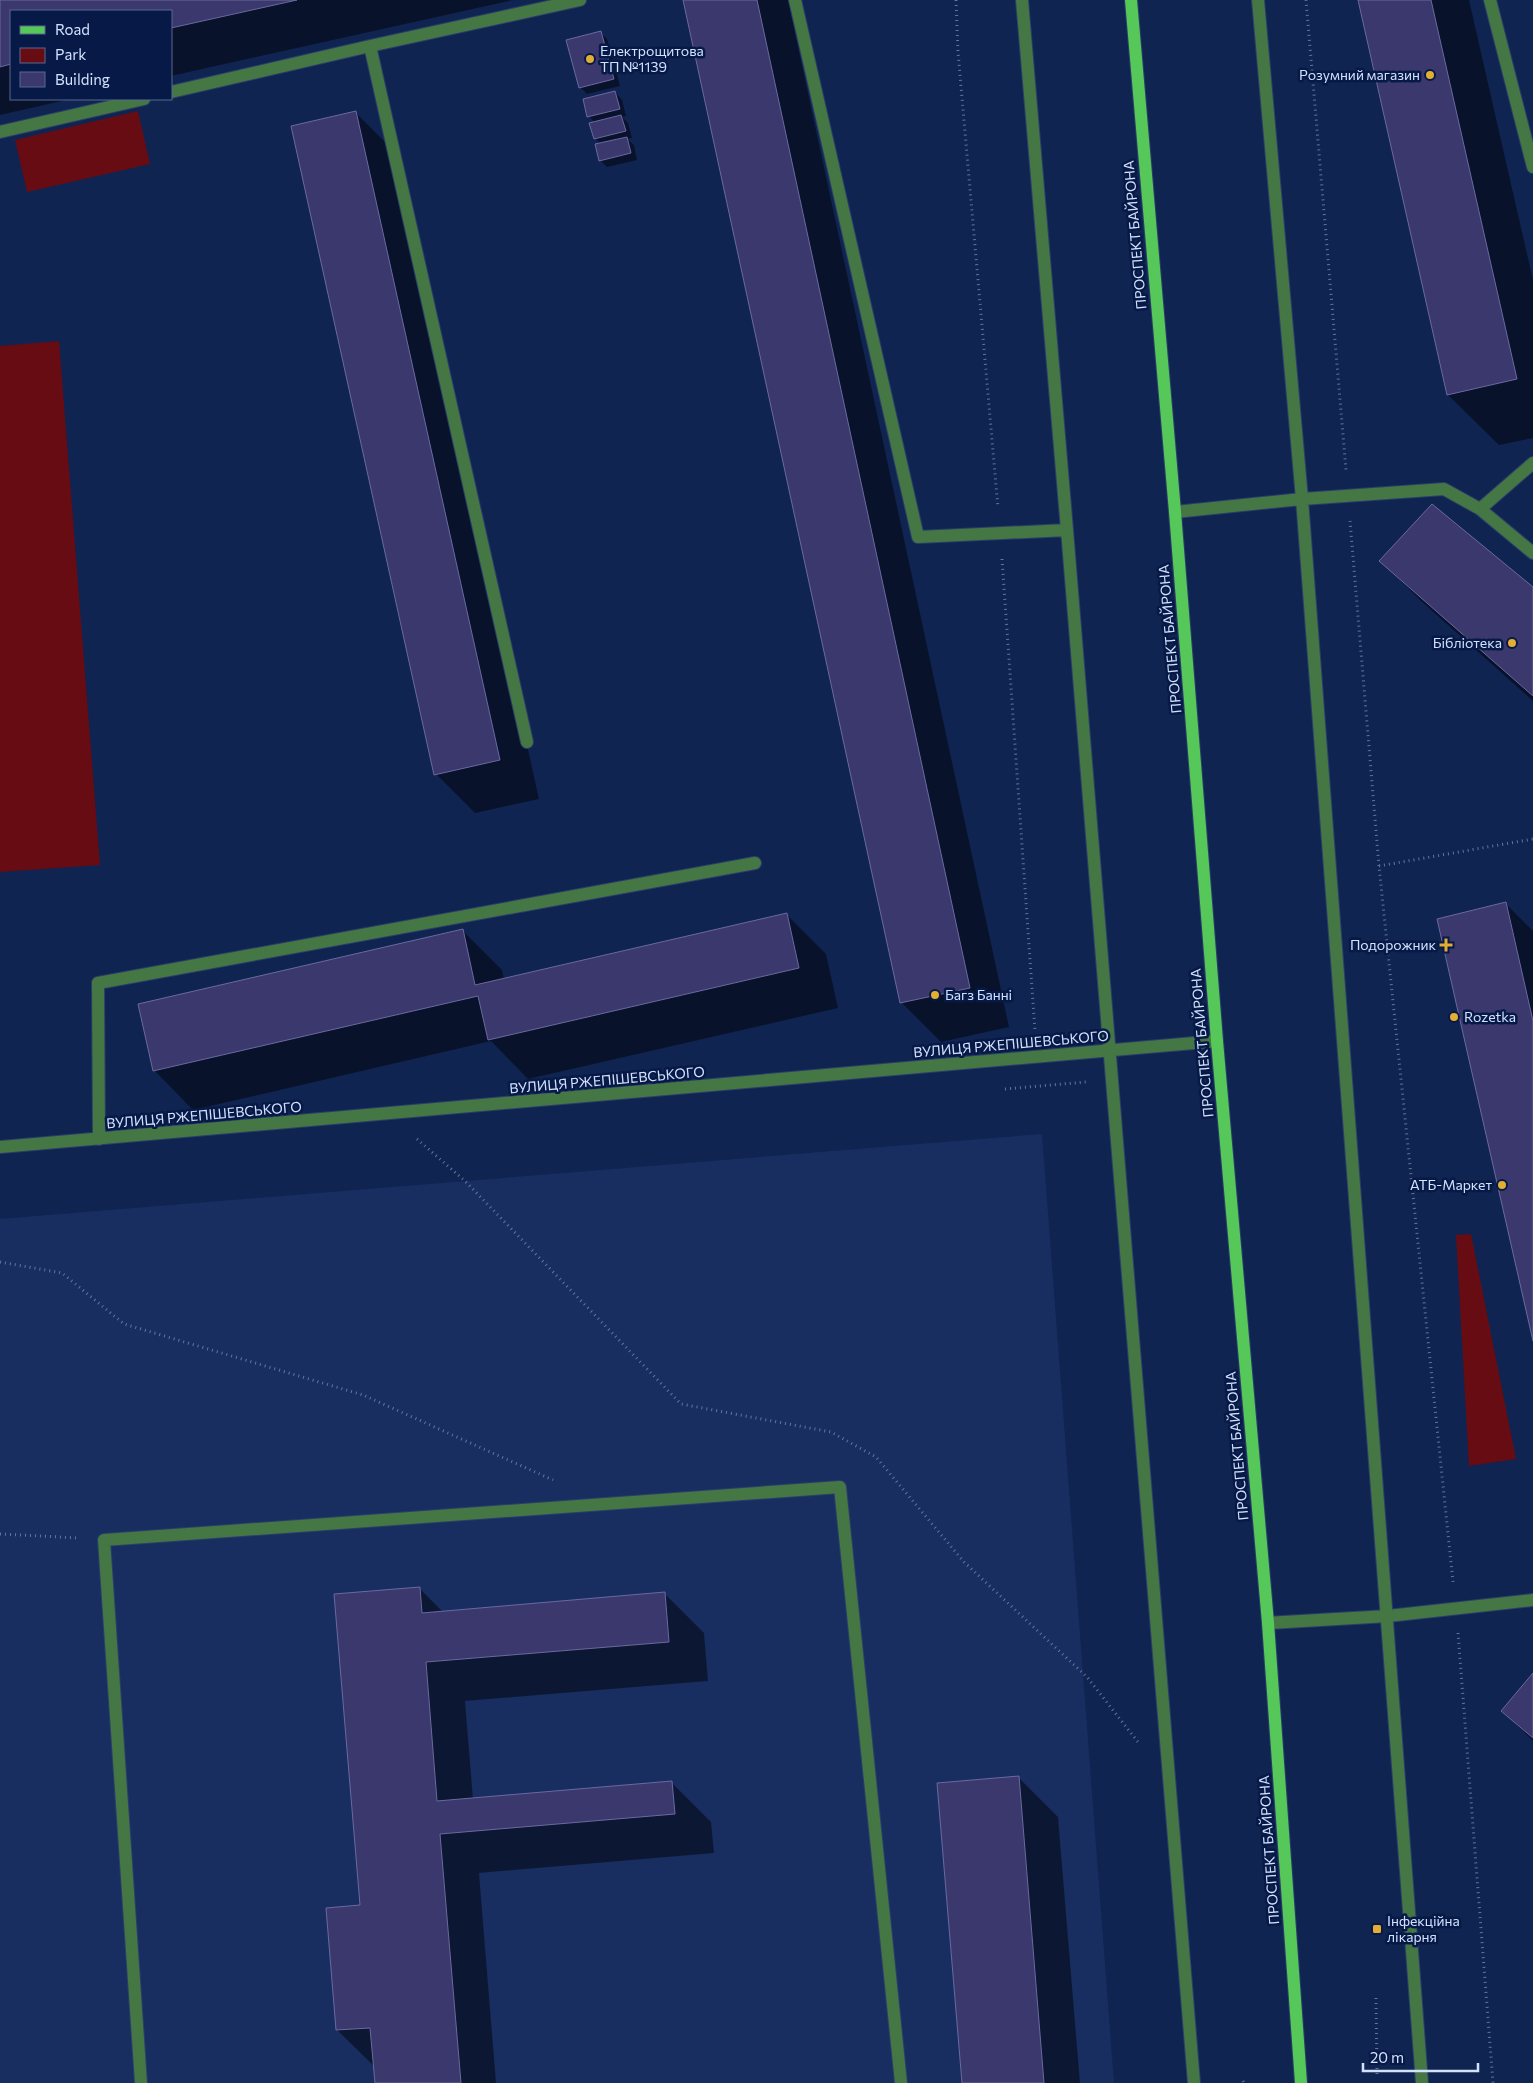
<svg xmlns="http://www.w3.org/2000/svg" width="1533" height="2083" font-family="Commissioner,sans-serif">
<style>
.built{fill:#182e61}
.green{fill:#670c13}
.shadow{fill:#0007}
.building{fill:#3b386d;stroke:#6a69a1}
.lines{fill:none;stroke-linecap:round;stroke-linejoin:round}
.minor-casing{stroke:#2b3e6a;stroke-width:14}
.major-casing{stroke:#2b3e6a;stroke-width:14}
.path{stroke:#64759c;stroke-width:3;stroke-dasharray:1 4;stroke-linecap:butt}
.minor{stroke:#474;stroke-width:12}
.major{stroke:#56c759;stroke-width:12}
.poi-dot{fill:#e3ae34;stroke:#071946;stroke-width:2}
.labels{text-anchor:middle;stroke-width:5;stroke-linejoin:round;paint-order:stroke}
.poi-label{font-size:14px;fill:#d2e1fe;stroke:#071946;text-anchor:start}
.street-label{font-size:14px;fill:#d2e1fe;stroke:#071946}
</style>
<rect width="100%" height="100%" fill="#102452"/>
<!-- built -->
<path class="built" d="M1042,1134L1114,2083H0V1219Z"/>
<!-- green -->
<path class="green" d="M138,111L150,164L27,192L15,140Z
M59,341L100,865L0,872V346Z
M1471,1234L1516,1459L1469,1466L1456,1235Z"/>
<!-- shadow -->
<path class="shadow" d="M0,0H513L171,76V11H11V99H71L0,115Z
M684,0H788L1009,1027L941,1042L901,1002Z
M1359,0H1469L1533,280V438L1499,445L1448,395Z
M600,32L607,39L620,86L587,94L580,87Z
M615,92L622,100L626,116L622,117L628,123L632,138L627,139L634,145L637,160L607,167L600,160L601,144L595,138V123L589,116Z
M356,113L395,152L539,799L475,813L436,774Z
M1381,561L1533,589V701L1420,600Z
M1506,904L1533,931V1336Z
M786,914L826,954L838,1008L528,1079L491,1041L193,1110L154,1070L462,930L502,970L504,979Z
M419,1588L443,1612L665,1594L704,1633L708,1681L465,1701L473,1799L672,1783L711,1822L714,1853L479,1873L496,2083H376L375,2067L337,2030Z
M1533,1675V1741L1503,1711Z
M1018,1777L1058,1817L1080,2083H963Z"/>
<!-- building -->
<path class="building" d="M0,0H297L171,28V11H11V64L0,67Z
M683,0H757L970,988L900,1003Z
M1358,0H1431L1517,379L1447,395Z
M601,31L614,79L579,88L566,40Z
M615,91L620,109L587,117L583,99Z
M356,111L500,760L434,775L291,126Z
M621,115L626,131L594,139L589,123Z
M627,137L631,153L599,161L595,144Z
M1432,504L1533,587V696L1379,561Z
M1506,902L1533,1021V1341L1437,919Z
M787,913L799,968L488,1040L478,996L153,1071L138,1004L463,929L475,985Z
M420,1587L422,1613L665,1592L669,1642L426,1662L437,1801L672,1781L675,1814L440,1834L461,2083H375L370,2028L336,2030L326,1908L360,1905L334,1594Z
M1533,1673V1738L1501,1711Z
M1019,1776L1044,2083H962L937,1783Z"/>
<g class="lines">
<!-- minor casing -->
<g class="minor-casing">
<path id="minor" d="M795,0L918,537L1067,530
M1022,0L1067,530L1194,2083
M1258,0L1302,499L1422,2083
M1490,0L1533,167
M171,92L370,46
M0,132L144,99
M1480,509L1533,463
M1175,512L1302,499L1444,489L1480,509L1533,553
M527,742L370,46L580,0
M99,1139L98,983L755,863
M0,1147L1217,1041
M1268,1623L1388,1616L1533,1600
M141,2083L104,1540L840,1487L901,2083"/>
</g>
<!-- major casing -->
<g class="major-casing">
<path id="major" d="M1131,0L1175,512L1217,1041L1268,1623L1301,2083"/>
</g>
<!-- path -->
<path class="path" d="M956,0L958,52L998,508
M1306,0L1346,470
M1350,521L1379,866L1453,1582
M1002,559L1035,1031
M1379,866L1533,839
M1005,1089L1086,1082
M417,1139L465,1181L681,1404L831,1432L876,1457L964,1562L1087,1677L1138,1742
M0,1262L62,1273L124,1324L363,1395L553,1480
M0,1534L78,1538
M1458,1633L1493,2083
M1376,1998L1377,2075
M1243,2081L1244,2083"/>
<!-- minor -->
<use href="#minor" class="minor"/>
<!-- major -->
<use href="#major" class="major"/>
</g>
<!-- markers -->
<g class="poi-dot">
<circle cx="590" cy="59" r="5"/>
<circle cx="1430" cy="75" r="5"/>
<circle cx="1512" cy="643" r="5"/>
<path d="M1443.5 937.5h5v5h5v5h-5v5h-5v-5h-5v-5h5z"/>
<circle cx="935" cy="995" r="5"/>
<circle cx="1454" cy="1017" r="5"/>
<circle cx="1502" cy="1185" r="5"/>
<rect x="1372" y="1924" width="10" height="10" rx="2.5"/>
</g>
<g class="labels">
<!-- poi labels -->
<g class="poi-label">
<text x="600" y="56">Електрощитова<tspan x="600" dy="16">ТП №1139</tspan></text>
<text x="1420" y="80" text-anchor="end">Розумний магазин</text>
<text x="1502" y="648" text-anchor="end">Бібліотека</text>
<text x="1436" y="950" text-anchor="end">Подорожник</text>
<text x="945" y="1000">Багз Банні</text>
<text x="1464" y="1022">Rozetka</text>
<text x="1492" y="1190" text-anchor="end">АТБ-Маркет</text>
<text x="1387" y="1926">Інфекційна<tspan x="1387" dy="16">лікарня</tspan></text>
</g>
<!-- street labels -->
<g class="street-label">
<text transform="translate(1135 235) rotate(-95)" y="5">ПРОСПЕКТ БАЙРОНА</text>
<text transform="translate(1170 639) rotate(-95)" y="5">ПРОСПЕКТ БАЙРОНА</text>
<text transform="translate(1202 1043) rotate(-95)" y="5">ПРОСПЕКТ БАЙРОНА</text>
<text transform="translate(1011 1044) rotate(-5)" y="5">ВУЛИЦЯ РЖЕПІШЕВСЬКОГО</text>
<text transform="translate(607 1080) rotate(-5)" y="5">ВУЛИЦЯ РЖЕПІШЕВСЬКОГО</text>
<text transform="translate(204 1115) rotate(-5)" y="5">ВУЛИЦЯ РЖЕПІШЕВСЬКОГО</text>
<text transform="translate(1237 1446) rotate(-95)" y="5">ПРОСПЕКТ БАЙРОНА</text>
<text transform="translate(1269 1850) rotate(-94)" y="5">ПРОСПЕКТ БАЙРОНА</text>
</g>
</g>
<!-- legend -->
<rect x="10" y="10" width="162" height="90" fill="#071946" stroke="#586990"/>
<rect x="20" y="26" width="25" height="8" fill="#56c759" stroke="#586990"/>
<text x="55" y="35" font-size="15" fill="#d2e1fe">Road</text>
<rect x="20" y="48" width="25" height="15" fill="#670c13" stroke="#586990"/>
<text x="55" y="60" font-size="15" fill="#d2e1fe">Park</text>
<rect x="20" y="72" width="25" height="15" fill="#3b386d" stroke="#586990"/>
<text x="55" y="85" font-size="15" fill="#d2e1fe">Building</text>
<!-- scale -->
<path d="M1363 2063v8h115v-8" fill="none" stroke="#d2e1fe" stroke-width="2.5"/>
<text x="1370" y="2063" font-size="15" fill="#d2e1fe" stroke="#071946" stroke-width="4" paint-order="stroke">20 m</text>
</svg>
